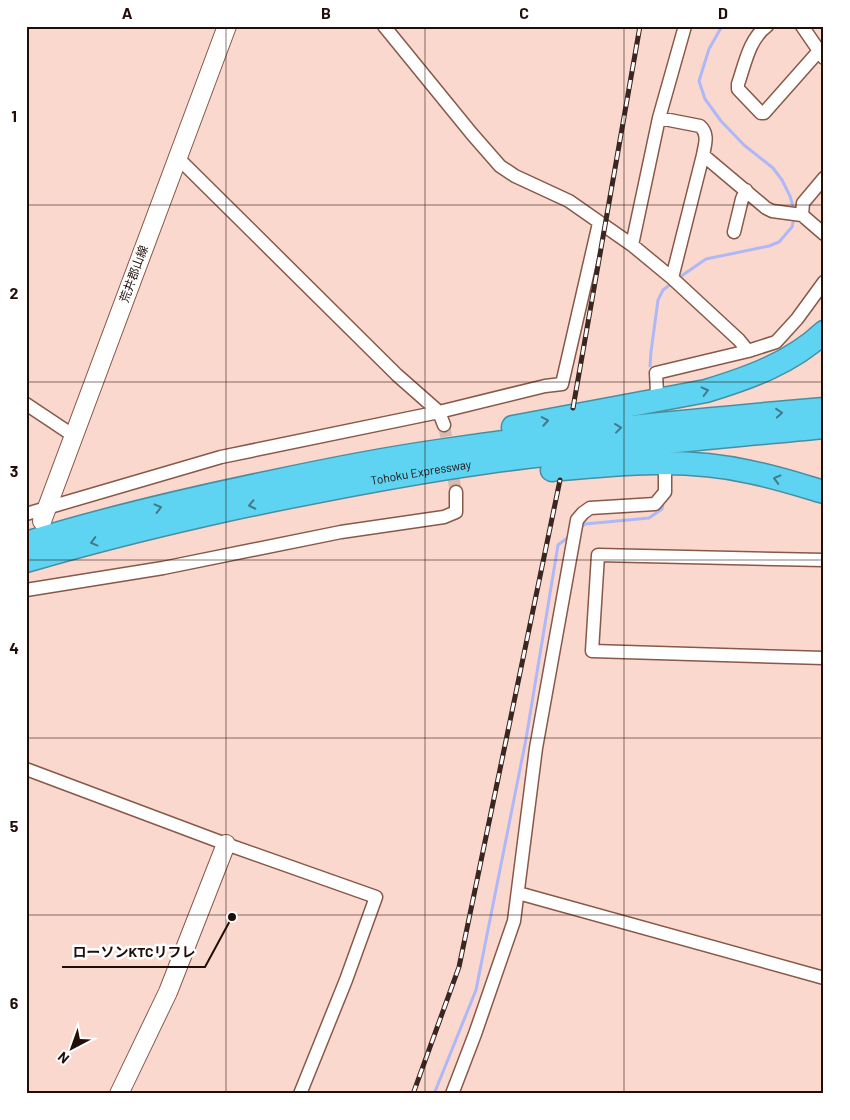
<svg xmlns="http://www.w3.org/2000/svg" width="850" height="1120" font-family="Barlow,'Noto Sans JP',sans-serif">
<style>
.lines{fill:none;stroke-linecap:round;stroke-linejoin:round}
.stream{stroke:#afb8f6;stroke-width:3}
.street-tunnel{stroke:#d9bab0;stroke-width:12;stroke-dasharray:12 6;stroke-linecap:butt}
.street-casing{stroke:#885849;stroke-width:15}
.secondary-casing{stroke:#885849;stroke-width:20}
.highway-casing{stroke:#498ea0;stroke-width:25}
.street{stroke:#fff;stroke-width:12}
.secondary{stroke:#fff;stroke-width:18}
.highway{stroke:#5ed3f2;stroke-width:22}
.rail-casing{stroke:#3b2620;stroke-width:5}
.rail{stroke:#fff;stroke-width:3;stroke-dasharray:9;stroke-linecap:butt}
.oneway{stroke:#437a89}
.grid{fill:none;stroke:#210e09;stroke-width:1;stroke-opacity:0.55}
.labels{text-anchor:middle;stroke-width:5;stroke-linejoin:round;paint-order:stroke}
.street-label{font-size:12px;fill:#210e09;stroke:#fff}
.leader{fill:none;stroke:#210e09;stroke-width:2}
.callout-dot{fill:#210e09;stroke:#fff;stroke-width:2}
.callout-label{font-size:14px;text-anchor:middle;font-weight:bold;fill:#210e09;stroke:#fff;stroke-width:5;stroke-linejoin:round;paint-order:stroke}
.neatline{fill:none;stroke:#210e09;stroke-width:2}
.grid-label{font-size:16px;text-anchor:middle;font-weight:bold;fill:#210e09}
</style>
<rect width="100%" height="100%" fill="#fad8cd"/>
<g class="lines">
<!-- stream -->
<path class="stream" d="M722,26L709,49L699,81L705,99L721,121L744,145L773,168L782,180L790,196L794,210
M677,279L706,259L769,246L779,242L792,227L794,218
M650,366L651,352L658,300L663,290L672,283
M581,527L585,524L649,518L662,509L663,503
M434,1094L476,990L526,739L558,545L570,536"/>
<!-- street-tunnel -->
<path class="street-tunnel" d="M444,425L456,492"/>
<!-- street casing -->
<g class="street-casing">
<path id="street" d="M384,26L472,134L500,166L515,176L569,201L632,245L672,278L739,340L748,351
M767,26C749,39 745,64 738,84V89L761,113H764L818,52L824,51
M802,26L824,58
M659,118L700,126C709,134 705,144 703,155L672,278
M703,155L766,208L772,211L802,215L824,234
M178,158L397,375L439,412L444,425
M802,215L803,203L824,178
M734,232L742,199L746,190
M632,245L659,118L685,26
M657,393L656,373L748,351L776,342L797,319L824,282
M26,404L74,436
M26,514L221,457L439,412L545,386L562,384L599,223
M824,560L598,555L592,651L824,658
M26,590L163,568L341,532L444,517L456,512V492
M26,769L226,844L376,897L346,980L300,1094
M518,893L824,978
M452,1094L475,1034L514,921L536,748L577,520L583,513L590,508L655,504L665,492V473"/>
</g>
<!-- secondary casing -->
<g class="secondary-casing">
<path id="secondary" d="M42,521L227,26
M119,1094L168,992L226,844"/>
</g>
<!-- highway casing -->
<g class="highway-casing">
<g id="highway">
<path d="M513,427L706,391C749,378 791,363 824,332"/>
<path d="M552,470C617,464 685,457 750,472C775,477 800,485 824,492"/>
<path d="M26,543C107,518 189,499 271,482C327,470 383,459 439,451C567,432 695,420 824,409"/>
<path id="s1" d="M26,561C94,541 163,524 231,509C316,491 402,474 488,462C599,447 712,438 824,427"/>
</g>
</g>
<!-- street -->
<use href="#street" class="street"/>
<!-- secondary -->
<use href="#secondary" class="secondary"/>
<!-- highway -->
<use href="#highway" class="highway"/>
<!-- rail casing -->
<g class="rail-casing">
<path id="rail" d="M573,408L640,26
M413,1094L459,967L560,480"/>
</g>
<!-- rail -->
<use href="#rail" class="rail"/>
</g>
<!-- one-way arrows -->
<defs><path id="oneway-chevron" d="M-2-3.5L2.5 0L-2 3.5" fill="none" stroke-width="1.6" stroke-linecap="round" stroke-linejoin="round" transform="scale(1.25)"/></defs>
<g class="oneway">
<use href="#oneway-chevron" transform="translate(705 391) rotate(-14)"/>
<use href="#oneway-chevron" transform="translate(779 413) rotate(-5)"/>
<use href="#oneway-chevron" transform="translate(545 421) rotate(-10)"/>
<use href="#oneway-chevron" transform="translate(618 428) rotate(-7)"/>
<use href="#oneway-chevron" transform="translate(777 479) rotate(-165)"/>
<use href="#oneway-chevron" transform="translate(252 505) rotate(168)"/>
<use href="#oneway-chevron" transform="translate(158 508) rotate(-14)"/>
<use href="#oneway-chevron" transform="translate(94 542) rotate(165)"/>
</g>
<!-- grid -->
<path class="grid" d="M226,26V1094M425,26V1094M624,26V1094M26,205H824M26,382H824M26,560H824M26,738H824M26,915H824"/>
<g class="labels">
<!-- street labels -->
<g class="street-label">
<text transform="translate(134 274) rotate(-70)" y="4">荒井郡山線</text>
<text dy="4" stroke="none"><textPath href="#s1" startOffset="405">Tohoku Expressway</textPath></text>
</g>
</g>
<!-- callouts -->
<path class="leader" d="M232 917L205 967H62"/>
<circle class="callout-dot" cx="232" cy="917" r="5"/>
<g class="callout-label">
<text x="134" y="957">ローソンKTCリフレ</text>
</g>
<!-- border -->
<rect width="850" height="1120" fill="none" stroke="#ffffff" stroke-width="55"/>
<!-- north arrow -->
<g transform="translate(72 1048) rotate(221)" stroke="#ffffff" stroke-width="4" paint-order="stroke">
<path d="M0-4L9 19L0 12L-9 19Z" fill="#210e09"/>
<text y="-8" font-size="14" font-weight="bold" text-anchor="middle" fill="#210e09">N</text>
</g>
<rect x="28" y="28" width="794" height="1064" class="neatline"/>
<g class="grid-label">
<text x="127" y="19">A</text>
<text x="326" y="19">B</text>
<text x="524" y="19">C</text>
<text x="723" y="19">D</text>
<text x="14" y="122">1</text>
<text x="14" y="299">2</text>
<text x="14" y="477">3</text>
<text x="14" y="654">4</text>
<text x="14" y="832">5</text>
<text x="14" y="1009">6</text>
</g>
</svg>
